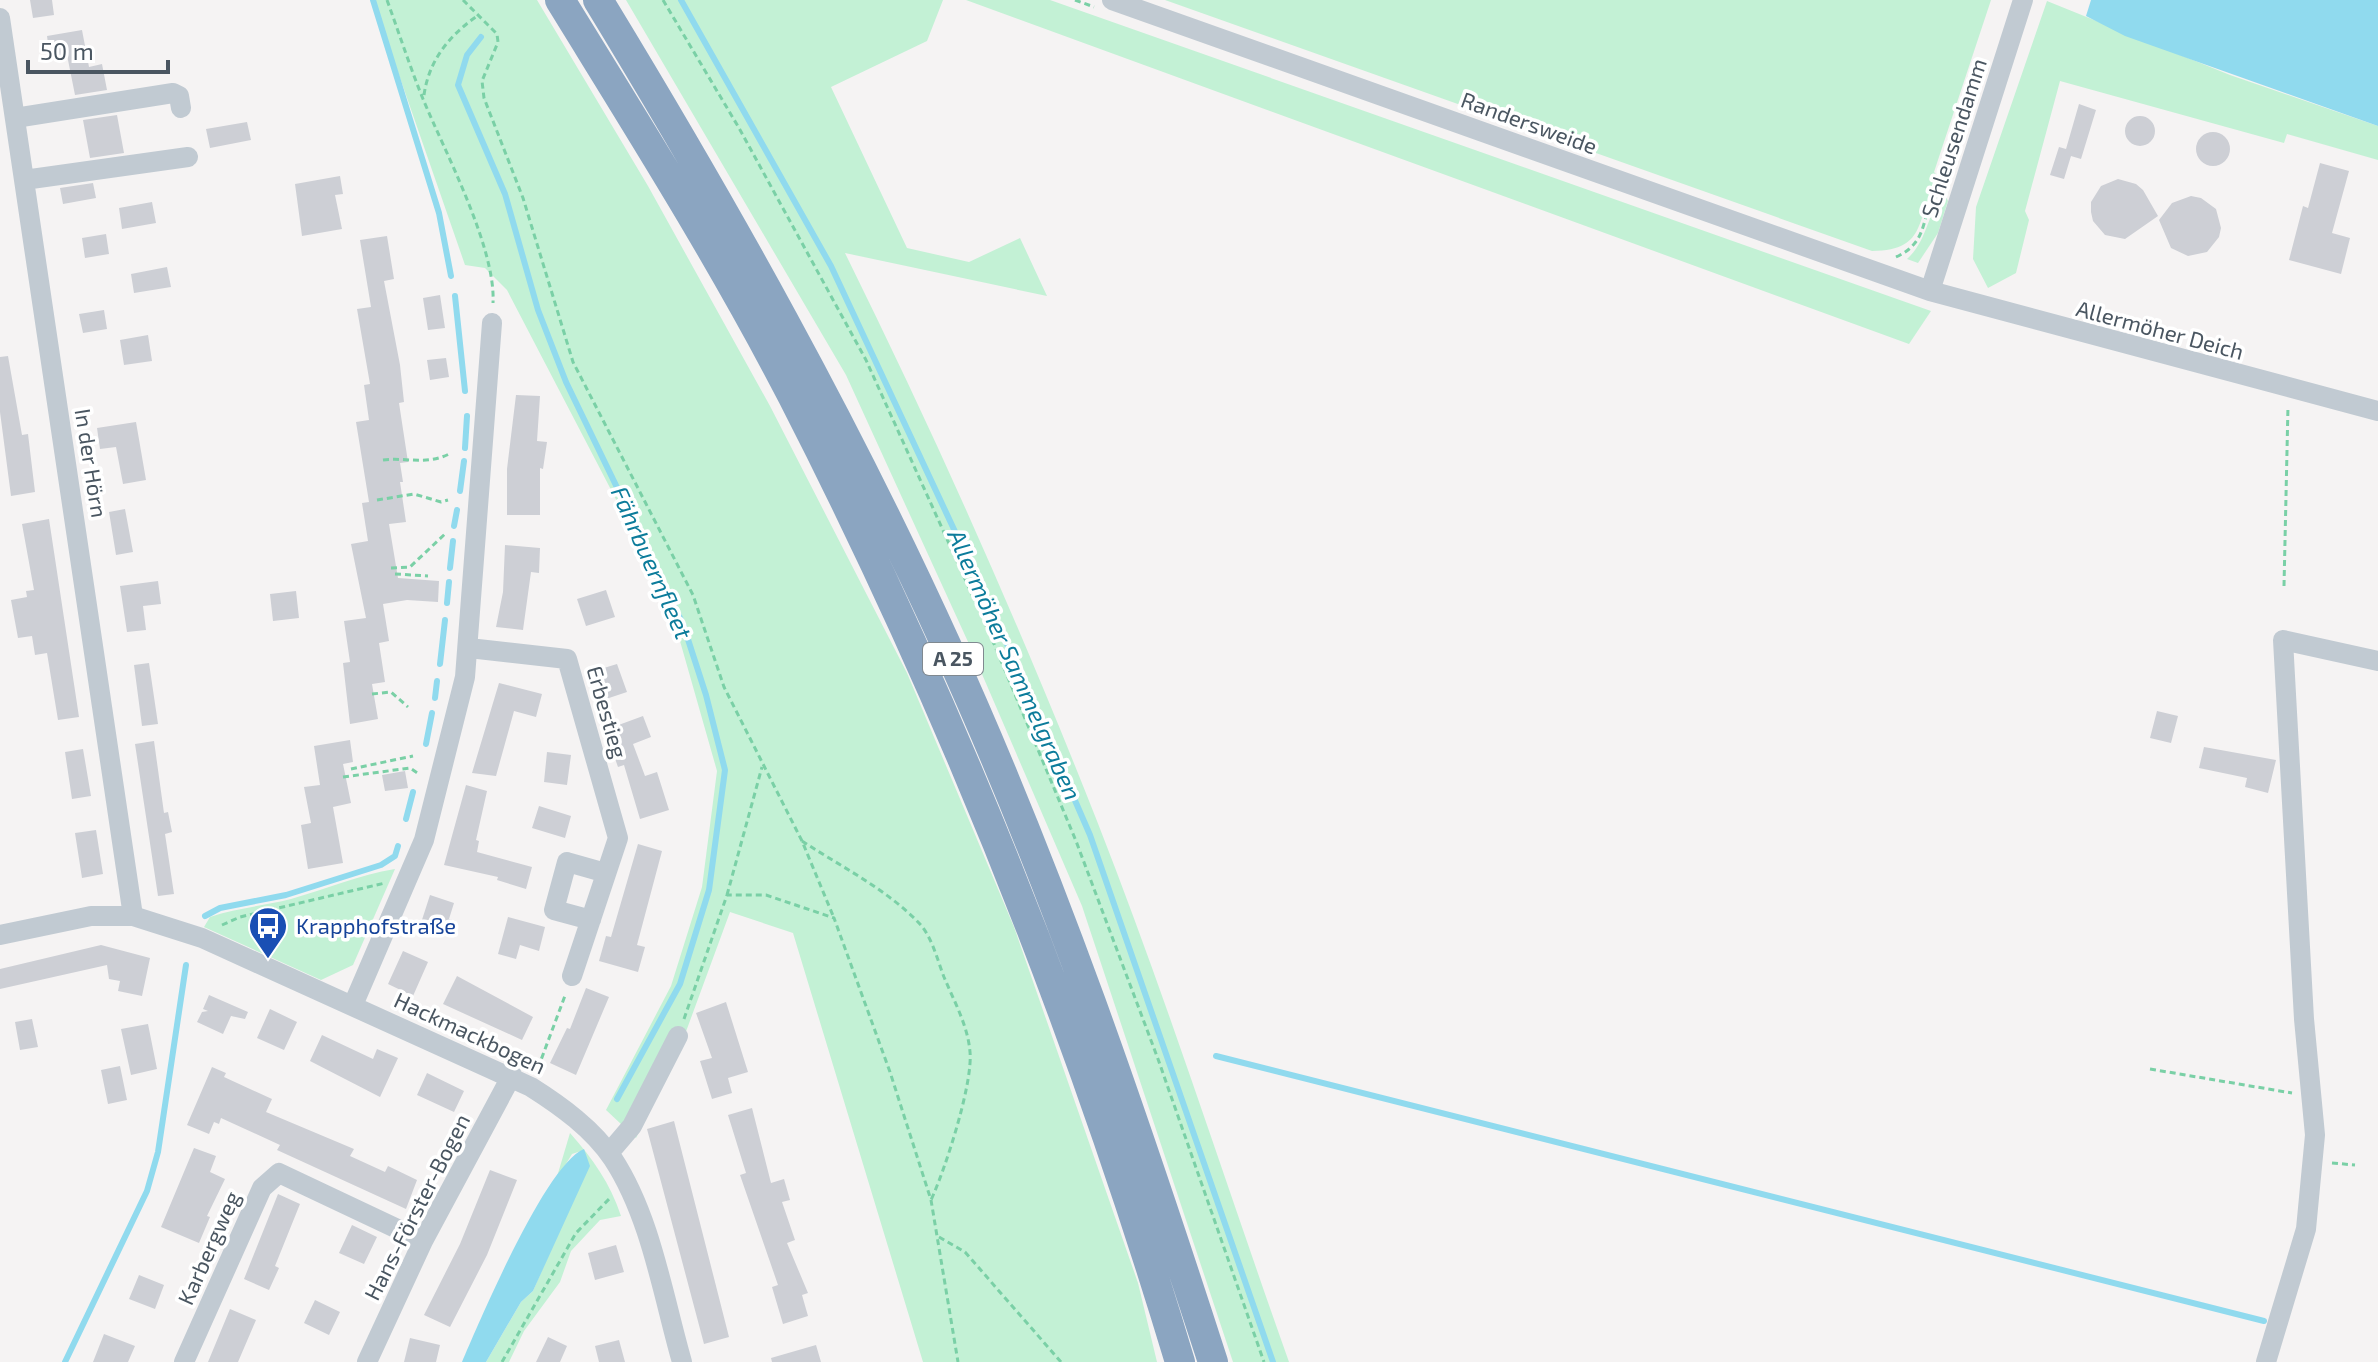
<svg xmlns="http://www.w3.org/2000/svg" width="2378" height="1362" font-family="'Exo 2',sans-serif">
<style>
.green{fill:#c3f1d5}
.water{fill:#90daee}
.lines{fill:none;stroke-linecap:round;stroke-linejoin:round}
.stream{stroke:#90daee;stroke-width:6}
.building{fill:#cdcfd5}
.path{stroke:#7ad0a6;stroke-width:3;stroke-dasharray:6 4;stroke-linecap:butt}
.minor{stroke:#c1cad2;stroke-width:20}
.highway{stroke:#8ba5c1;stroke-width:30}
.labels{text-anchor:middle;stroke-width:7;stroke-linejoin:round;paint-order:stroke}
.shield{fill:#fff;stroke:#808990;stroke-width:2}
.shield-label{font-size:20px;font-weight:bold;fill:#4a5661}
.street-label{font-size:22px;fill:#4a5661;stroke:#fff}
.transit-label{font-size:22px;fill:#164399;stroke:#fff;text-anchor:start}
.water-label{font-size:24px;font-style:italic;fill:#0c7c9b;stroke:#fff}
</style>
<rect width="100%" height="100%" fill="#f5f3f3"/>
<!-- green -->
<path class="green" d="M373,0H537L648,186L770,406L907,673L1014,927L1138,1283L1157,1362H923L793,933L730,912L677,1056L636,1138L606,1110L671,986L702,887L717,771L676,627L633,532L507,290L485,268L465,265Z
M626,0H943L927,41L831,87L907,248L969,262L1020,238L1047,296L845,253C937,439 1021,628 1097,821C1167,999 1225,1182 1289,1362H1233L1082,906L969,644L846,375Z
M966,0H1050L1931,311L1909,344Z
M1165,0H1991L1934,172L1942,181C1911,216 1932,250 1872,251Z
M2047,1L2230,75L2378,126V160L2287,134L2284,143L2060,81L2025,211L2029,220L2016,273L1988,288L1973,259L1976,207Z
M1944,193L1948,201L1938,233L1918,263L1907,259C1928,240 1927,213 1944,193Z
M395,869L353,965L321,980L204,927L210,917C236,908 264,906 291,899C326,889 359,875 395,869Z
M570,1133C593,1159 610,1183 621,1216L600,1220L571,1251L560,1282L524,1331L509,1362H486L521,1302L533,1291L573,1199L584,1150L572,1154L556,1180Z"/>
<!-- water -->
<path class="water" d="M2091,0H2378V126L2125,36L2086,16Z
M584,1149L590,1166L533,1291L521,1302L486,1362H462C480,1320 546,1164 584,1149Z"/>
<g class="lines">
<!-- stream -->
<path class="stream" d="M373,0L439,213L451,276
M681,0L831,266L1000,628L1090,835L1273,1362
M481,37L467,55L458,85L505,194L538,310L566,382L683,624L706,695L725,770L709,890L680,984L617,1099
M455,296L465,391
M465,448L467,416
M460,491L464,461
M454,526L457,510
M450,568L453,541
M447,603L449,582
M440,664L445,620
M435,698L437,681
M426,744L432,713
M406,819L413,792
M205,916L220,908L286,895L381,865L395,856L398,846
M1216,1056L2264,1321
M65,1362L147,1191L158,1152L186,965"/>
</g>
<!-- building -->
<path class="building" d="M30,0H52L54,15L33,18Z
M82,30L89,67L102,64L107,90L75,95L67,55L50,58L47,36Z
M2079,104L2096,110L2081,159L2071,156L2064,179L2050,175L2059,147L2066,149Z
M117,115L124,153L90,158L83,120Z
M2125 131a15 15 0 1 1 30 0a15 15 0 1 1-30 0Z
M247,122L251,140L210,148L206,129Z
M2196 149a17 17 0 1 1 34 0a17 17 0 1 1-34 0Z
M2320,163L2349,171L2332,233L2350,238L2341,274L2289,260L2303,206L2308,208Z
M340,176L343,194L335,195L342,229L302,236L295,184Z
M2118,179L2136,184L2143,190L2158,216L2125,239L2105,235L2093,221L2091,212V202L2101,186Z
M93,183L96,198L63,204L60,188Z
M2191,196L2201,198L2216,209L2221,228L2219,237L2207,252L2188,256L2171,248L2159,220L2172,203Z
M152,202L156,223L122,229L119,208Z
M106,234L109,254L85,258L82,238Z
M387,236L394,279L384,281L400,365L404,402L399,403L408,462L400,463L403,482H400L406,522L389,524L398,578L439,581L438,602L407,600L383,604L389,641L379,643L385,682L372,684L378,719L350,724L343,663L350,662L344,621L366,618L351,544L368,541L362,503L369,502L356,422L369,420L364,385L370,384L357,309L371,307L360,240Z
M167,267L171,287L134,293L131,274Z
M440,295L445,328L428,330L423,298Z
M104,310L107,329L83,333L79,314Z
M148,335L152,361L124,365L120,340Z
M8,356L22,435L28,434L35,492L11,496L0,412V357Z
M446,358L449,377L430,380L427,360Z
M516,395L540,396L537,441L547,442L543,469L540,468V515H507V469Z
M136,422L146,480L123,484L116,447L100,449L97,428Z
M125,509L133,552L116,555L109,512Z
M49,519L79,717L58,720L47,653L35,655L32,636L18,638L11,600L27,597L26,591L34,590L22,524Z
M505,545L540,548L539,573L531,572L523,630L496,627L503,592Z
M158,581L161,604L143,606L146,630L127,632L120,586Z
M606,590L615,617L586,626L577,599Z
M296,591L299,618L273,621L270,594Z
M149,663L158,724L142,726L134,665Z
M617,664L627,692L603,700L594,671Z
M499,683L542,694L536,717L514,711L496,776L472,773Z
M2157,711L2178,716L2171,743L2150,738Z
M643,716L651,737L633,744L645,776L657,772L669,810L640,819L624,765L618,767L605,730Z
M350,740L353,762L343,764L351,803L333,807L343,863L308,869L301,825L311,823L304,787L320,785L314,746Z
M154,741L164,813L168,812L172,832L165,834L174,894L158,896L135,744Z
M2204,747L2276,760L2268,793L2245,787L2247,778L2199,768Z
M83,749L91,796L72,799L65,752Z
M547,752L571,755L567,785L544,782Z
M405,771L408,788L385,791L382,775Z
M466,785L487,791L476,840L479,841L477,852L532,867L526,889L497,880L498,877L444,865Z
M539,806L571,816L565,838L532,828Z
M96,830L103,874L82,878L75,833Z
M638,844L662,851L637,945L645,947L638,972L599,961L606,936L611,937Z
M430,895L454,903L449,919L456,921L452,936L420,926Z
M508,917L545,927L539,951L520,945L516,959L498,954Z
M101,945L150,958L142,996L118,991L120,981L109,979L107,965L0,989V969Z
M403,951L428,962L413,996L388,984Z
M457,976L533,1017L522,1040L443,1004Z
M586,988L609,997L576,1075L550,1063L567,1028L570,1029Z
M209,995L248,1012L245,1019L231,1016L223,1034L197,1022L202,1012L208,1011L203,1009Z
M726,1002L748,1072L728,1078L732,1093L712,1099L700,1061L712,1058L696,1013Z
M270,1009L297,1022L284,1050L257,1038Z
M32,1019L38,1047L20,1050L15,1022Z
M148,1024L157,1069L131,1075L121,1029Z
M322,1035L373,1059L377,1049L398,1058L380,1097L310,1061Z
M120,1066L127,1100L108,1104L101,1070Z
M212,1067L226,1073L224,1077L272,1099L266,1112L354,1149L350,1156L385,1172L388,1166L417,1180L406,1209L277,1150L280,1145L221,1118L219,1124L214,1122L209,1134L187,1125Z
M427,1073L464,1091L454,1112L417,1095Z
M752,1108L771,1183L784,1179L790,1200L782,1202L795,1240L787,1243L808,1293L802,1295L808,1316L783,1324L772,1287L778,1285L740,1175L746,1173L728,1115Z
M674,1121L729,1337L704,1344L647,1129Z
M194,1148L216,1156L210,1172L225,1179L207,1216L210,1217L199,1243L161,1227Z
M490,1170L517,1180L487,1255L450,1327L424,1315L460,1244Z
M278,1194L300,1204L275,1266L279,1268L269,1290L244,1279Z
M352,1225L377,1237L364,1264L339,1253Z
M616,1245L624,1272L595,1280L588,1253Z
M139,1275L164,1285L155,1309L129,1299Z
M315,1300L340,1312L329,1335L304,1323Z
M230,1309L256,1320L238,1362H208Z
M104,1334L135,1346L128,1362H93Z
M548,1337L567,1346L560,1362H536Z
M410,1338L440,1345L436,1362H404Z
M619,1340L625,1362H599L595,1346Z
M816,1345L821,1362H772L771,1358Z"/>
<g class="lines">
<!-- path -->
<path class="path" d="M387,0C399,33 410,67 423,99C445,152 496,248 493,303
M463,0L497,34L498,42L482,81L484,98L523,198L573,362L693,595L724,687L802,841L834,918
M663,0L739,128L866,360L989,632L1076,841L1158,1059L1264,1362
M1075,0L1094,7
M424,95C429,60 449,36 477,16
M1896,257C1933,240 1917,213 1941,191
M383,460C407,457 427,466 451,453
M377,500L414,494L441,502L448,500
M391,568L410,567L446,533
M395,574L428,576
M2284,586L2288,406
M372,694L391,692L408,707
M351,769L413,756
M343,777L410,768L419,774
M802,841C840,866 886,889 918,922C932,936 937,959 944,977C954,1001 968,1026 970,1052C973,1084 945,1170 931,1200
M727,895L762,767
M222,925L240,917L385,883
M684,1019L727,895H766L834,918L890,1072L931,1200L958,1362
M538,1068L566,993
M2150,1069L2292,1093
M2332,1163L2355,1165
M939,1237L965,1252L1061,1362
M502,1362L576,1233L611,1197"/>
<!-- minor -->
<path class="minor" d="M1112,0L1930,291L2378,411
M0,18L133,916
M15,118L173,93L179,96L181,108
M24,180L188,157
M1930,291L2023,0
M469,648L567,659L618,838L572,976
M591,920L554,910L567,862L606,873
M0,935L91,916H133L202,938L531,1087C561,1106 593,1129 613,1159C651,1217 663,1296 682,1362
M353,1005L424,840L465,677L492,323
M609,1153L632,1126L678,1036
M184,1362L262,1188L279,1173L423,1241
M367,1362L423,1241L512,1075
M2266,1362L2306,1229L2315,1135L2304,1019L2283,640L2378,661"/>
<!-- highway -->
<path class="highway" d="M560,0C640,130 723,261 793,397C951,705 1080,1030 1180,1362
M598,0C726,210 846,424 948,649C1053,880 1135,1121 1213,1362"/>
</g>
<!-- icons -->
<defs>
<g id="bus-pin" transform="scale(2)"><path d="M0 17L-7.5 6A9.5 9.5 0 1 1 7.5 6Z" fill="#1a4fb4" stroke="#fff"/><path d="M-5-6H5V4H4V6H2V4H-2V6H-4V4H-5ZM-3.5-4V0h7V-4ZM-3.5 1.2v1.5H-2V1.2ZM2 1.2v1.5H3.5V1.2Z" fill="#fff"/></g>
</defs>
<g fill-rule="evenodd">
<use href="#bus-pin" x="268" y="926"/>
</g>
<g class="labels">
<!-- shield labels -->
<rect class="shield" x="923" y="643" width="60" height="32" rx="6"/>
<g class="shield-label">
<text x="953" y="666">A 25</text>
</g>
<!-- street labels -->
<g class="street-label">
<text transform="translate(1529 123) rotate(20)" y="8">Randersweide</text>
<text transform="translate(1954 138) rotate(-72)" y="8">Schleusendamm</text>
<text transform="translate(2160 330) rotate(15)" y="8">Allermöher Deich</text>
<text transform="translate(91 463) rotate(81)" y="8">In der Hörn</text>
<text transform="translate(607 712) rotate(74)" y="8">Erbestieg</text>
<text transform="translate(470 1033) rotate(25)" y="8">Hackmackbogen</text>
<text transform="translate(417 1207) rotate(-63)" y="8">Hans-Förster-Bogen</text>
<text transform="translate(209 1248) rotate(-66)" y="8">Karbergweg</text>
</g>
<!-- transit labels -->
<g class="transit-label">
<text x="296" y="934">Krapphofstraße</text>
</g>
<!-- water labels -->
<g class="water-label">
<text transform="translate(651 563) rotate(66)" y="8">Fährbuernfleet</text>
<text transform="translate(1014 665) rotate(66)" y="8">Allermöher Sammelgraben</text>
</g>
</g>
<!-- scale -->
<path d="M28 60v12h140v-12" fill="none" stroke="#4a5661" stroke-width="4"/>
<text x="40" y="60" font-size="24" fill="#4a5661" stroke="#ffffff" stroke-width="6" paint-order="stroke">50 m</text>
</svg>
